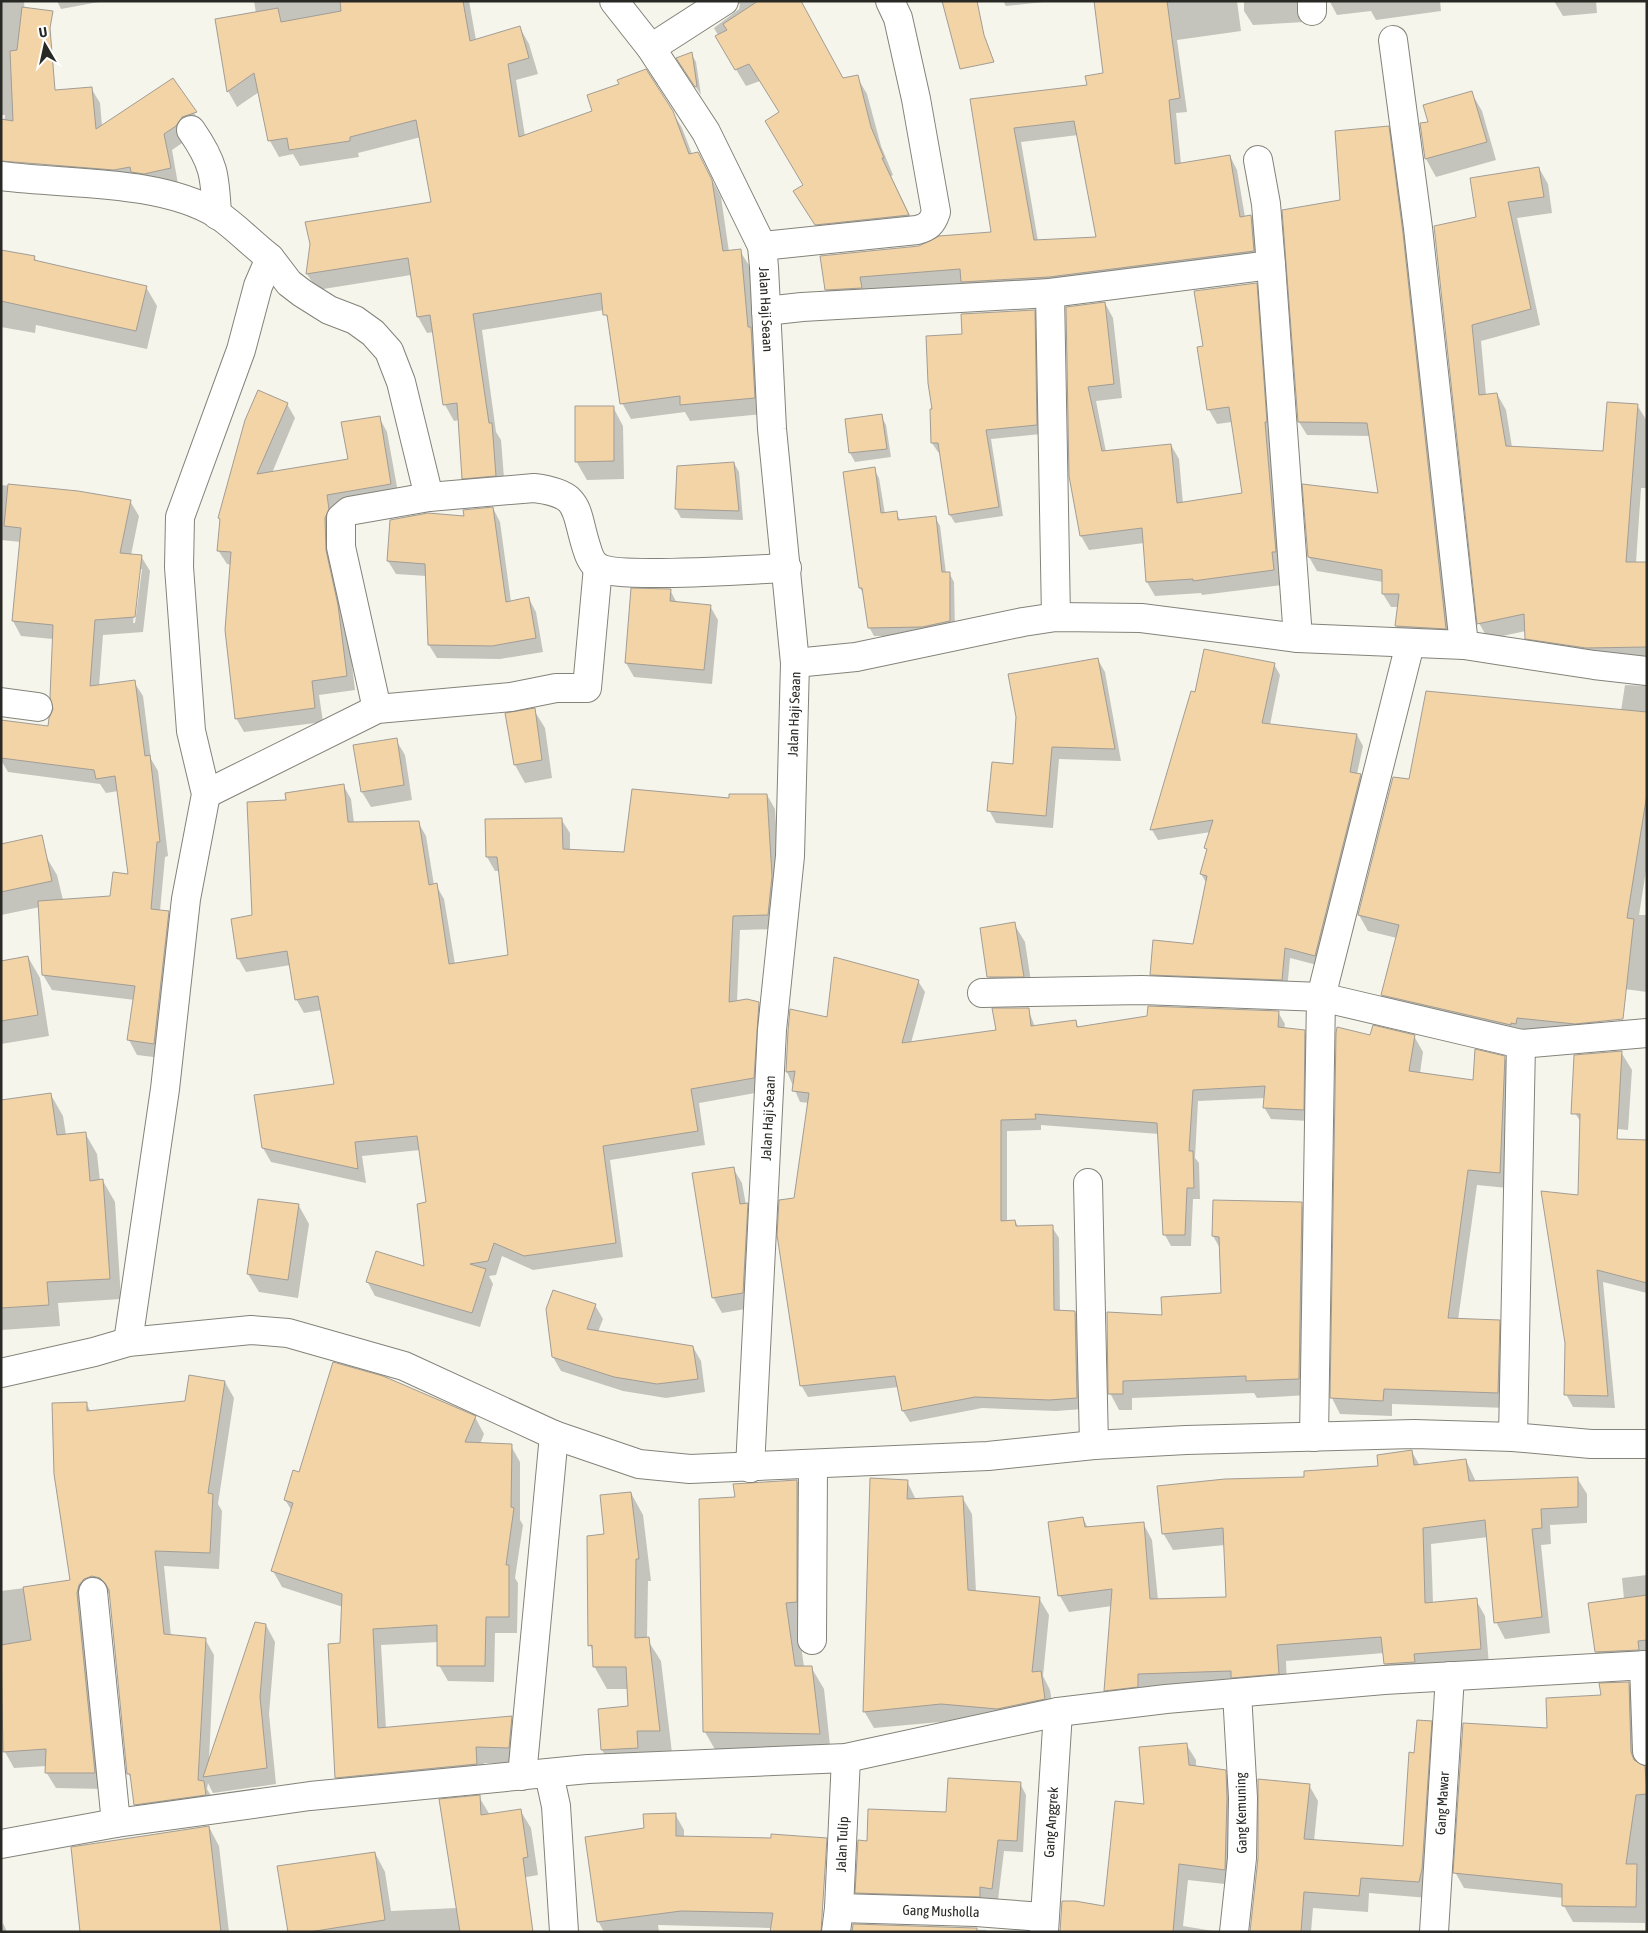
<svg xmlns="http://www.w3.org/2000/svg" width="1648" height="1933" font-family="'Asap Condensed',sans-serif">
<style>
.shadow{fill:#0003;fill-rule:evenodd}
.building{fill:#f2d4a6;stroke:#a29d95;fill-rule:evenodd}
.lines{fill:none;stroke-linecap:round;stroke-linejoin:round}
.minor-casing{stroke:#84837a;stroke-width:30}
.minor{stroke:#fff;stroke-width:28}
.labels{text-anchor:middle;stroke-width:4;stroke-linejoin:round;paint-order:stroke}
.street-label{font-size:14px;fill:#282824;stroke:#fff}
</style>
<rect width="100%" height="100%" fill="#f6f5eb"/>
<!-- shadow -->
<path class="shadow" d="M1,1H24L31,94L91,88L100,103L102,126L172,80L204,128L172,150L178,184L1,165L5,115H1Z
M57,1H104L61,9Z
M254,1H469L476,40L520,28L529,44L538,74L516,80L525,136L672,111L682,128L692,154L698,153L721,197L729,252L740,251L750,267L763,414L690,421L685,412L631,419L622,403L610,325L604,310L482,330L496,432L501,440L505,491L472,494L463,478L459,420L454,421L445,405L434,332L427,333L418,317L411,275L317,290L307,274L311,244L433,203L421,137L358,153L359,157L300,166L293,154L279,157L270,141L259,92L237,107L228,91L256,13Z
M696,1H801L843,80L857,77L867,94L881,146L893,175L891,176L918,232L826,242L805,209L804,186L780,113L760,81L746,86L716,36L718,35L714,28L739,9L740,4L733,2L706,18Z
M1003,1H1053L1006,6Z
M1095,1H1237L1241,31L1177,40L1187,112L1176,113L1181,164L1230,156L1237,170L1245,217L1251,216L1258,230L1261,265L970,296L962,283L867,291L834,303L826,290L919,247L992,233L972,100L1088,86L1104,74ZM1078,135L1098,238L1038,241L1021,142Z
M1244,1H1315L1307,8L1304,22L1253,25L1244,11Z
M1326,1H1440L1441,11L1376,20L1371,11L1337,15L1330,2Z
M1554,1H1596L1597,13L1563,16Z
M691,53L696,62L701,95L683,67Z
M1471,92L1482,111L1496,160L1436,177L1426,159L1421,124L1430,123Z
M1388,127L1396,140L1453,642L1404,640L1396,626L1398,607H1391L1383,594V582L1317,571L1309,557L1380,494L1370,436L1307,435L1299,422L1341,201Z
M1539,168L1548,184L1552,213L1517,218L1540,325L1481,341L1486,395L1497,394L1506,410L1512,447L1604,452L1637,405L1647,421V488H1641L1636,563H1647V670L1535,654L1526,638V631L1488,639L1479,623L1435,227L1478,218Z
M1,251L34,257L37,262L146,287L157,306L147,349L36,325L35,333L1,327Z
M1256,284L1264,298L1282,585L1202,595L1201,593L1155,596L1147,582L1144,543L1089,550L1081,536L1070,475L1105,303L1113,318L1122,398L1096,401L1106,452L1171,445L1179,459L1183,504L1244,494L1232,422L1217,424L1209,410Z
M1034,311L1039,320L1041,434L991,439L1003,516L955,523L950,515L940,452H938L932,443L931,410H934L963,335Z
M287,404L295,418L272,473L349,460L379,417L387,432L399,498L334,510L355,690L319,695L323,722L244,732L236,718L232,565L227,564L218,550L221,521L219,518Z
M613,407L623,426L624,479L587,480L576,461Z
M881,416L886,425L891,457L855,462L850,453Z
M734,463L739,472L743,520L681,518L676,509Z
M874,469L879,478L885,514L896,513L901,521L935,517L940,526L946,573H949L954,582L955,630L928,636H874L869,627L864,595L860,588L844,473Z
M1,485L78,492L130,501L139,516L131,555L141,556L150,571L143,632L103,635L99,686L134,682L143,696L151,759L158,771L168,856L165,857L160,911L168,912L177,927L162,1058L137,1055L129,1040L135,1000L52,990L43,975L40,907L1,915V857L45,855L57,875L63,900L112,897L129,875L118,791L106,793L100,784L8,772L1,760V744L50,728L55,709L53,639L21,636L13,621L21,542L1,540ZM139,569H142L135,623H133Z
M493,508L500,522L511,602L529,599L536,612L543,652L500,659L437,658L429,645L427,576L396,574L388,561L465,517Z
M670,590L677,603L710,606L718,620L712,684L634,677L626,663Z
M1098,660L1105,672L1121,761L1059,759L1053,828L996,823L989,810L1014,765Z
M1274,664L1280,675L1270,725L1357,735L1363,746L1357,774L1360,775L1367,786L1321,966L1290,958L1287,990L1158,985L1151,974L1194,945L1207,884L1201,874L1211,832L1158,840L1152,830L1196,694Z
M1625,685L1647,686V864L1639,915H1647V992L1587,984L1582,1020L1597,1023L1607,1040L1525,1033L1391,1011L1382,995L1397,938L1368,931L1359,915L1410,780L1621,711Z
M534,710L545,728L552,778L525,783L515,765Z
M396,740L405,755L412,800L371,807L362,792L355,746Z
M343,785L351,799L354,823L418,822L426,836L434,885H436L444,899L455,964L509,956L500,871H495L487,857L561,819L570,833V851L625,853L730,800L767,795L775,809L780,891L776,929L740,930L737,1002L758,1003L767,1017L761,1092L699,1103L705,1145L610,1160L623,1257L533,1270L502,1256L496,1275L489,1276L493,1284L480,1327L375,1296L367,1281L426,1268L428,1203L420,1150L362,1156L366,1183L271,1162L263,1148L336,1085L322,1010L304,1013L296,999L291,965L246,972L238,958L288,802Z
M1014,924L1025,942L1033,995H999L989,977Z
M28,957L40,978L49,1036L1,1044V962Z
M918,981L925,992L911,1043L997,1031L1028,1009L1035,1027L1075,1021L1079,1028L1278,1012L1285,1024L1284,1029L1304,1031L1311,1042L1309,1121L1271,1119L1264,1107L1265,1098L1198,1101L1195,1158L1199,1163L1200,1199H1193L1191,1246H1171L1165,1235L1159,1134L1041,1125V1130L1007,1131V1221H1015L1019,1228L1052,1227L1059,1238L1060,1312H1075L1081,1324L1083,1409L1056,1411L982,1408L910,1422L903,1411L899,1387L808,1397L801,1385L795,1199L809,1103L800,1102L787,1072L828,1018Z
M1371,1036H1414L1423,1052L1420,1073L1474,1081L1504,1057L1513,1073L1508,1188L1477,1185L1458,1320L1499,1321L1508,1336L1507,1408L1392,1404V1416L1340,1414L1332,1398Z
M1621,1052L1632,1070L1628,1130L1583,1126L1572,1108Z
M51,1095L63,1116L66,1135L85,1133L97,1154L100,1181H103L115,1202L121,1299L58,1303L60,1326L1,1330V1102Z
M1647,1148V1293L1603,1282L1615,1408L1573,1407L1566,1394L1579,1196Z
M733,1168L742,1183L746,1205L756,1220L751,1308L722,1313L713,1297Z
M1214,1201L1301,1204L1311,1220L1308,1395L1257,1398L1254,1393L1132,1398V1410H1119L1110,1393L1163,1316L1222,1294L1221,1250L1213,1236Z
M299,1206L309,1224L298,1298L259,1292L248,1274Z
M595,1305L603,1319L598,1332L693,1347L701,1361L705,1392L666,1398L623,1391L561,1371L553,1357Z
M225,1382L234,1398L218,1504L222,1511L219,1569L164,1566L171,1636L205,1639L214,1655L209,1760L266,1625L275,1642L269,1714L276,1784L213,1793L208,1783L207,1789L213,1799L144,1821L135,1804L132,1780L128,1773L110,1594L102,1592L104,1789L56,1788L46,1772V1766L14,1768L5,1752L1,1705V1591L72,1582L86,1403L91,1412L186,1402Z
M475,1417L484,1434L480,1444L511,1446L520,1462V1520L523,1525L515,1578L518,1583L517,1633H495L494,1682L448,1681L439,1665V1642L381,1645L386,1729L511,1718L520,1734L518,1764L484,1763L486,1780L346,1794L336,1777L343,1607L282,1587L273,1571L292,1511L285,1500L300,1474Z
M1412,1452L1420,1466L1466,1460L1476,1482L1577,1478L1587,1494V1523L1550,1525L1551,1544L1541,1545L1550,1633L1505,1639L1496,1622L1488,1537L1431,1544L1433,1603L1476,1600L1485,1616L1489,1665L1394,1680L1385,1664L1384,1653L1286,1661L1287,1690L1114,1707L1105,1690L1112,1606L1069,1612L1060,1596L1083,1518L1088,1528L1143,1523L1152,1540L1158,1600L1228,1598L1225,1545L1173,1550L1163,1533L1305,1479L1380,1467Z
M797,1481L809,1503L808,1623L798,1624L804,1667H811L824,1689L831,1755L717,1753L705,1732L736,1498Z
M907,1481L916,1500L962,1497L972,1514L976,1592L1039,1598L1049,1615L1043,1676L1050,1690L1054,1716L1008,1726L951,1721L874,1728L864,1711Z
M631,1493L643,1515L651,1581H648L647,1639L661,1661L672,1753L649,1752L650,1770L615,1772L602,1750L600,1710L629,1707L628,1689H607L594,1666L593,1652L590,1645L606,1535Z
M1647,1575V1665L1605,1668L1596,1652L1624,1599L1622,1578Z
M1628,1683L1637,1699L1641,1766L1647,1768L1645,1923L1573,1922L1564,1906V1898L1464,1888L1455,1872L1549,1729L1602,1696Z
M1431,1722L1440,1738L1428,1898L1369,1893L1368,1912L1313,1908L1311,1932H1251L1309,1785L1318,1801L1314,1841L1404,1848L1415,1754Z
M1186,1744L1196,1760V1768L1225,1772L1234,1788V1885L1188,1880L1183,1926L1219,1932H1061L1105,1908L1146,1805Z
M1020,1783L1026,1795L1023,1852L1004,1851L997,1908L864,1904L857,1893L869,1842Z
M479,1797L490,1815L481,1932H289L375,1853L385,1872L391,1911L457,1908Z
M520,1810L531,1828L538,1875L510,1880Z
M675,1814L684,1830V1837L811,1932L771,1928L658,1925L659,1932H604L598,1921L645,1829Z
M209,1827L219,1846L229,1932H81Z
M3,1923L7,1932H1Z
M854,1925L986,1930L987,1932H854Z"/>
<!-- building -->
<path class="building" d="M340,1H463L470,41L520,26L529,58L508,64L519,137L592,111L587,95L619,84L617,80L646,69L673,111L689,154L698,152L712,180L723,251L741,249L748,327H751L755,398L680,405V396L620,404L607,315H603L601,293L473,314L489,423H492L496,476L462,479L457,403L443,405L430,315L417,317L408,258L306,274L310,244L305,222L431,202L416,120L350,137V141L289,150L287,138L268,141L254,73L227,92L215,19L278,8L281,22L341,11Z
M758,1H801L843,78L858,75L871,127L884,158H882L909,215L815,225L793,191L803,185L765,121L779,112L749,64L735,70L715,36L727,30L723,24Z
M942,1H977L984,35L994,62L960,69Z
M1094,1H1167L1180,98L1169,100L1175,164L1230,155L1240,217L1251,215L1254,251L1049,277L961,282L960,269L860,277L862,288L825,290L820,256L919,246L939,236L991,232L970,99L1087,85L1085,76L1103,73ZM1074,121L1096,237L1034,240L1014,128Z
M22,7L53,11L50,28L55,90L92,87L96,129L173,78L197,112L182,117L176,126L164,134L171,168L144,174L131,172L130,167L114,170L1,161V119L13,121L10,51L17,50Z
M692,52L697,86L695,87L676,58Z
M1472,91L1487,142L1425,159L1420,123L1428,122L1423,105Z
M1389,126L1403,233L1446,629L1395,626L1399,594H1382V570L1308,557L1302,484L1378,493L1367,423L1298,422L1282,210L1340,200L1335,131Z
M1539,167L1544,197L1508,202L1531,309L1472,325L1479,395L1497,393L1506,446L1603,451L1607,402L1638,404L1626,562H1647V647L1586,648L1525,639L1524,614L1477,624L1434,226L1476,217L1470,178Z
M1,250L35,256L34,260L147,286L136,331L1,301Z
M1257,283L1267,422H1265L1276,552H1272L1274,570L1193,581V579L1146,582L1142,528L1080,536L1069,476L1066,307L1105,302L1114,384L1088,387L1102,451L1171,444L1177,503L1242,493L1229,407L1207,410L1197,347L1203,346L1194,291Z
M1035,310L1037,425L986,430L999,507L949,515L938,443H931L930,409H932L928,383L926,336L962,334L961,314Z
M258,390L288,403L257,474L348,459L341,422L380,416L391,484L327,495L329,509L325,518L326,550L338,605L347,676L312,681L315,708L235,719L225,630L231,552L217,551L220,519L218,518L245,420Z
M575,406H614V461L575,462Z
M882,414L887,449L849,453L845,419Z
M734,462L739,511L675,509L677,466Z
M875,467L881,513L897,511L898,520L936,516L942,572H950V621L922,627L868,628L862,588H859L843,472Z
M8,484L78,491L131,500L120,553L142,555L135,617L95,620L90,686L135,680L145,756L150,755L160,842H157L151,909L169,911L154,1044L127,1040L135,986L42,975L38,901L110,896L113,872L128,874L115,776L96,779L94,770L1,758V720L48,726L49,718L53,709L50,697L53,625L12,621L21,528L4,526Z
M493,507L506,602L529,597L536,638L492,646L428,645L425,564L387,561L390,520L428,513L464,516L463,510Z
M631,588L671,589L670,601L711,605L704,670L625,663Z
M1204,649L1275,663L1262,723L1357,734L1350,772L1361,774L1315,956L1285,948L1282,980L1150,975L1153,940L1193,944L1207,876L1200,874L1207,849L1204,848L1213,820L1150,830L1191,691L1195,692Z
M1098,658L1115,749L1052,747L1046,816L987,811L992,762L1013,764L1016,717L1008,674Z
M1426,691L1647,712V794L1627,918L1634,919L1623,1019L1575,1024L1517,1018L1516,1024L1511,1023V1025L1381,995L1399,925L1358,915L1393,777L1409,779Z
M535,708L542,760L514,765L505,713Z
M397,738L404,785L361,792L353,745Z
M344,784L348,822L419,821L429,885L437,883L449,964L508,955L497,857H486L485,819L562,818L563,849L624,852L632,789L729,798V794H767L772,876L768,915L733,916L729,1002L747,999L759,1002L754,1078L691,1089L698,1131L603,1146L616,1243L524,1256L494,1243L488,1261L470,1264L486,1269L472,1313L366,1282L376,1251L424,1266L417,1204L426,1202L417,1136L355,1142L358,1169L262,1148L254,1095L334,1084L318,996L295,1000L287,951L237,959L231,919L252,915L247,802L286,800L285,793Z
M42,835L52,881L1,892V844Z
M1015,922L1024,977H987L980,928Z
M28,956L38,1015L1,1021V961Z
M834,957L919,980L902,1043L996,1030L992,1008H1029L1031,1026L1076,1020L1077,1027L1147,1016L1148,1006L1279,1011L1278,1027L1305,1030L1304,1110L1263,1108L1265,1086L1193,1090L1189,1151H1193L1194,1188H1187L1185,1235H1163L1157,1123L1035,1114L1036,1119L1001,1120V1221L1015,1220L1016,1226L1053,1225L1054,1310L1075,1311L1077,1398L1049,1400L975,1397L902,1411L895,1376L800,1386L777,1235L779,1200L794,1198L809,1093L792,1091L795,1071L786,1072L788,1031L790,1009L827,1017Z
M1373,1025L1415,1035L1409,1071L1473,1080L1475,1049L1505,1056L1500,1173L1468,1170L1448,1318L1500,1320L1498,1393L1384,1389L1383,1401L1330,1398L1336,1033L1337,1027L1370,1035Z
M1622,1051L1617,1139L1647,1140V1283L1597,1270L1608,1396L1564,1395L1565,1343L1541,1191L1578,1195L1580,1114H1571L1574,1055Z
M51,1093L57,1135L86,1132L90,1181L103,1179L110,1279L47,1282L49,1305L1,1308V1100Z
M734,1167L740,1204L748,1203L743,1293L712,1298L692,1173Z
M258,1199L299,1204L288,1280L247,1274Z
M1213,1200L1302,1202L1299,1379L1246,1381V1376L1123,1381V1394H1108L1107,1312L1162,1315L1161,1297L1221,1293L1219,1237L1212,1236Z
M553,1290L596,1304L587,1329L693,1346L698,1379L657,1384L614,1377L552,1357L546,1309Z
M333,1362L383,1376L476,1416L465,1442L512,1444L511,1507L514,1508L506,1565H509V1617H486L485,1666H437V1625L373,1629L378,1728L512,1716L509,1748L476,1747L477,1764L335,1778L328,1644L340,1643L342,1594L271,1571L293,1503L284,1500L293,1470L299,1472Z
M189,1375L225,1381L208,1493L213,1494L210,1553L155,1551L164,1634L206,1638L198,1780L204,1781L206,1795L134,1805L130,1774H127L109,1590L105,1583L100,1578L92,1576L84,1579L79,1585L77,1593L95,1773H45L46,1749L3,1752L1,1645L31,1640L23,1587L70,1580L54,1474L52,1403L87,1402V1411L185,1401Z
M1412,1450L1414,1465L1466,1459L1469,1481L1578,1477V1507L1541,1509L1542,1528L1532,1529L1542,1617L1494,1623L1485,1520L1423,1528L1425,1603L1477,1598L1481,1649L1414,1654L1415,1662L1384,1664L1381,1637L1277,1645L1279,1674L1231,1678V1671L1138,1674V1687L1104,1691L1112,1589L1058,1596L1048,1522L1083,1517L1085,1527L1144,1522L1150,1599L1226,1597L1223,1528L1162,1534L1157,1486L1225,1479L1304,1477V1471L1378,1466L1377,1455Z
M870,1478L908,1480L907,1499L963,1496L968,1590L1040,1597L1032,1672L1041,1671L1045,1699L997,1709L941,1704L863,1712Z
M797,1480V1602L786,1603L795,1666H812L820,1734L703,1732L699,1499L735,1497L733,1484Z
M631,1492L639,1559H636L635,1638L649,1637L660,1731H637L638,1748L601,1750L598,1709L628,1706L626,1667H593L592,1645L588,1646L587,1536L604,1534L600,1495Z
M1647,1595V1640L1638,1641L1639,1650L1595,1652L1588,1603Z
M255,1622L266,1624L260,1697L267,1768L203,1777Z
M1629,1682L1631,1752L1634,1760L1645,1766L1647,1794L1636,1795L1626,1864H1637L1636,1907L1562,1906V1884L1453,1873L1463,1723L1547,1728L1546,1698L1601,1695L1599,1683Z
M1417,1720L1432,1721L1422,1869L1419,1882L1361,1878L1359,1896L1304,1892L1301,1932H1250L1258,1858V1779L1310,1784L1304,1839L1403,1846L1409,1752L1414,1753Z
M1187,1743L1189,1765L1226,1770L1227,1798L1225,1870L1179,1864L1173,1932H1060L1062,1901H1075L1104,1906L1115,1801L1144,1804L1139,1747Z
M948,1778L1021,1782L1017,1841L998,1840L992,1889L980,1887V1897L855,1893L858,1840L867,1841L868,1809L946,1812Z
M480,1795L481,1815L521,1809L528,1857L523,1858L533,1932H460L439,1799Z
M676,1813V1836L771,1838V1834L827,1838L821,1932H770L773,1913L681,1911L597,1922L585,1837L644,1828L643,1814Z
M209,1826L221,1932H80L71,1847Z
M375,1852L385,1920L309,1932H288L277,1866Z
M853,1924L975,1928H977V1932H852Z"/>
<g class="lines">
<!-- minor casing -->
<g class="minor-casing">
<g id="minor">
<path id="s1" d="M614,1L651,48L706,132L762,246L764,267L772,429L795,663L790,856L772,1030L750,1468"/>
<path d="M1312,1V11"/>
<path d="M1393,40L1418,228L1464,645"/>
<path d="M651,48L724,1"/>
<path d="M191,130C214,163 215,175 217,215"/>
<path d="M1258,160L1266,204L1271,265L1298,638"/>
<path d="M1,176C68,185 159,179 217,214C235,226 252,244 270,258L258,286L241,350L180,517L179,567L191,731L206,794L186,899L165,1089L128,1342"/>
<path d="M762,246L917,230C928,227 932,224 936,212L916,99L898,18L890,1"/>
<path d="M270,258L289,283L302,293L329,310L355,320L373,333L389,351L401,382L429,497"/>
<path d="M1050,293L1056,617"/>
<path d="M766,311L802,307L1050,293L1271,265"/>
<path d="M795,663L856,657L1023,622L1056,617L1141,618L1298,638L1464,645L1594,665L1647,671"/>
<path d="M1,702L38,707"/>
<path d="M377,709L341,547V518L349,511L429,497L534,488C583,494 574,510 587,549C589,556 592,564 599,568C622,579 754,569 787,568"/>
<path d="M206,794L377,709L511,697L556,688H587L598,567"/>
<path d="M982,993L1142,990L1321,997L1521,1044L1647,1033"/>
<path d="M1088,1183L1094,1445"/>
<path d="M1,1373L94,1352L128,1342L251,1330L288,1333L404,1366L554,1435L639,1464L690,1469L988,1456L1094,1445L1186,1440L1414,1434L1513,1437L1591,1444H1647"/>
<path d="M1314,1437L1321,997L1410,644"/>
<path d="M1513,1437L1521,1044"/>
<path d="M93,1592L116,1823"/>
<path d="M812,1640L813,1466"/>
<path d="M1644,1665L1647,1751"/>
<path d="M549,1774L556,1806L564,1932"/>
<path d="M522,1776L554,1435"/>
<path d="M1,1844L116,1823L310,1796L588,1769L846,1758L1058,1712L1166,1699L1384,1680L1647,1665"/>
<path id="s2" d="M839,1908L976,1912L1043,1917"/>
<path id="s3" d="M836,1932L839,1908L846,1758"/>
<path id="s4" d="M1044,1932L1058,1712"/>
<path d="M1234,1932L1242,1858L1243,1798L1237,1693"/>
<path id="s5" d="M1434,1932L1450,1676"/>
</g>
</g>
<!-- minor -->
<use href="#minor" class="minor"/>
</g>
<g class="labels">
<!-- street labels -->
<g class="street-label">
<text dy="5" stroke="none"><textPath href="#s1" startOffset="351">Jalan Haji Seaan</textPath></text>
<text transform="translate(794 714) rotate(-88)" y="5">Jalan Haji Seaan</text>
<text transform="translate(768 1118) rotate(-87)" y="5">Jalan Haji Seaan</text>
<text dy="5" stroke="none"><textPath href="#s5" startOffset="129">Gang Mawar</textPath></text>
<text transform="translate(1241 1813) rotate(-91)" y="5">Gang Kemuning</text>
<text dy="5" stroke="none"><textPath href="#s4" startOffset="110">Gang Anggrek</textPath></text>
<text dy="5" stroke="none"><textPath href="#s3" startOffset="88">Jalan Tulip</textPath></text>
<text dy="5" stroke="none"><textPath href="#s2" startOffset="102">Gang Musholla</textPath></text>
</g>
</g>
<!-- border -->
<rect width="1648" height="1933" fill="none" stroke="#282824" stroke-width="5"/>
<!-- north arrow -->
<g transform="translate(45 45) rotate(351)" stroke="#ffffff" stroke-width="4" paint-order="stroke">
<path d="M0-4L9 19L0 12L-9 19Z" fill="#282824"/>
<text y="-8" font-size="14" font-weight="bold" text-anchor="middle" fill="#282824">U</text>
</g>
</svg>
